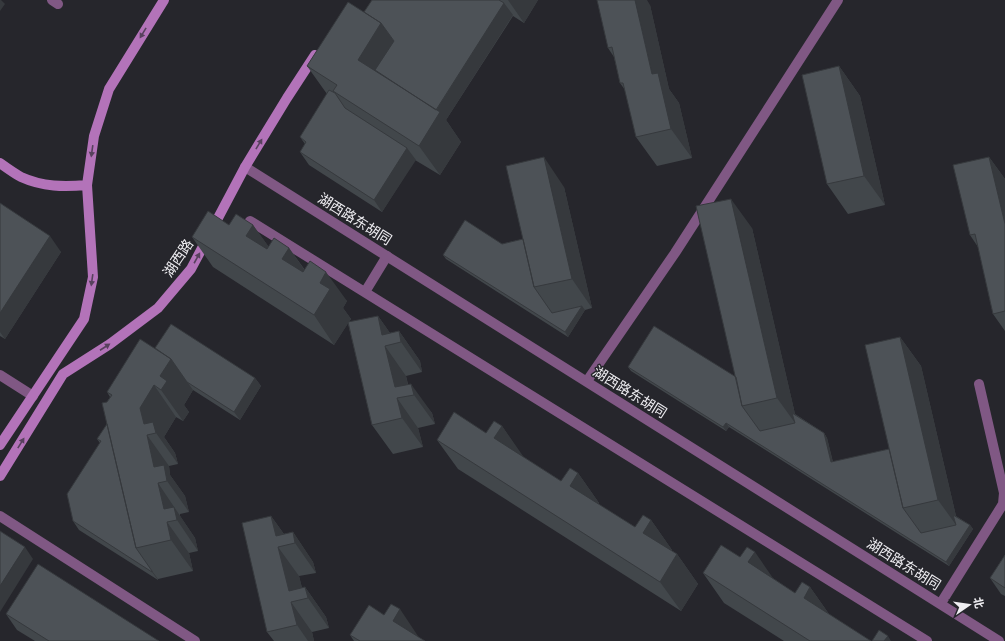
<svg xmlns="http://www.w3.org/2000/svg" width="1005" height="641" font-family="'PT Sans Narrow','Noto Sans SC',sans-serif">
<style>
.lines{fill:none;stroke-linecap:round;stroke-linejoin:round}
.lane{stroke:#805884;stroke-width:10}
.street{stroke:#805884;stroke-width:10}
.secondary{stroke:#b373b9;stroke-width:10}
.wall{fill:#42474b}
.shaded-wall{fill:#36393d}
.building{fill:#4d5257;stroke:#36393d}
.oneway{fill:#57415d}
.labels{text-anchor:middle;stroke-width:3;stroke-linejoin:round;paint-order:stroke}
.street-label{font-size:14px;fill:#efeef2;stroke:#26262c}
</style>
<rect width="100%" height="100%" fill="#26262c"/>
<g class="lines">
<!-- lane -->
<path class="lane" d="M52,0L58,4
M250,221L927,641
M365,292L387,256
M0,375L33,396
M587,381L675,253L838,0
M0,516L195,641
M941,603L1003,504L1004,493L979,384"/>
<!-- street -->
<path class="street" d="M245,167L999,641"/>
<!-- secondary -->
<path class="secondary" d="M0,163C7,168 14,173 21,177C43,187 64,187 87,185
M0,445L84,319L93,277L87,185L94,136L109,89L164,0
M0,476L63,374L110,344L158,308L191,269L245,167L287,98L315,55"/>
</g>
<!-- wall -->
<path class="wall" d="M372,0H538L524,23L513,16L446,120L461,142L440,175L415,160L382,212L309,165L300,152L305,144L300,137L327,94L307,66L364,12Z
M650,5L669,89L679,103L692,158L657,166L636,137L625,90L620,83L614,57L608,48Z
M839,66L860,96L885,205L848,214L827,184Z
M989,157L1005,179V331L993,314L978,247L970,235Z
M564,187L592,308L585,310L568,337L446,259L443,255L502,244L523,239Z
M0,203L61,252L5,339L0,336Z
M229,225H253L268,246L289,248L305,270L347,301L343,308L351,319L349,322L378,316L390,333L399,331L420,361L422,372L406,376L408,384L432,413L435,424L418,428L423,447L393,454L372,425L348,323L334,345L213,267L192,237Z
M752,228L795,414L824,433L827,438L833,462L889,449L900,337L921,366L956,516L970,525L973,529L949,566L729,427L726,431L631,371L628,367L736,377Z
M155,348L255,378L261,386L240,420L193,390L184,405L189,412L183,421L176,417L164,437L175,453L178,464L169,466L170,475L185,496L189,512L180,514V516L195,538L198,551L189,553L193,571L158,579V580L79,530L73,521L100,443L97,439L107,424V402L110,397L107,392Z
M502,426L522,456L561,481L578,473L599,503L598,504L635,527L651,520L672,550V551L677,554L698,584L681,611L458,469L437,440L486,433Z
M271,516L284,534L293,532L313,562L316,573L299,576L302,588L305,587L326,617L329,628L312,632L314,641H274L267,632Z
M1005,555V596L1001,594L990,578Z
M703,573L774,579L795,593L810,587L829,614L871,641H784L724,603Z
M6,614L159,641H35L17,630Z
M350,635L418,636V637L425,641H354Z"/>
<!-- shaded-wall -->
<path class="shaded-wall" d="M0,0H1L5,4L0,11Z
M508,0H538L524,23Z
M635,0H647L650,5L669,89L679,103L692,158L671,129L652,74Z
M504,3L513,15L446,120L461,142L440,175L419,146L432,117Z
M381,23L402,53L382,85L358,60Z
M839,66L860,96L885,205L864,176Z
M407,148L416,160L382,212L374,200Z
M544,157L564,187L592,308L572,279Z
M989,157L1005,179V224Z
M731,199L752,228L798,427L777,398Z
M253,225L274,254L246,236Z
M50,236L61,252L5,339L0,332V313Z
M289,248L310,278L282,259Z
M326,272L347,301L343,308L351,319L334,345L314,315L320,283Z
M582,306L585,310L568,337L565,332Z
M378,316L397,343L382,335Z
M399,331L420,361L422,372L401,342Z
M900,337L921,366L959,529L938,500Z
M385,346L406,376L410,395L395,387Z
M171,359L193,390L184,405L189,412L183,421L161,390L160,376Z
M255,378L261,386L240,420L234,412Z
M411,384L432,413L435,424L414,395Z
M154,385L176,417L164,437L175,453L178,464L156,433L144,424L140,408Z
M397,398L418,428L423,447L402,418Z
M726,423L729,427L726,431L723,427Z
M502,426L523,456L515,468L494,438Z
M824,433L827,438L834,467L831,462Z
M147,435L169,466L170,475L185,496L189,512L167,481L154,467Z
M578,473L599,503L591,516L570,486Z
M158,483L195,538L198,551L177,520L164,509Z
M271,516L291,544L276,536Z
M651,520L672,550L664,563L643,533Z
M167,522L189,553L193,571L171,540Z
M970,525L973,529L949,566L946,562Z
M293,532L313,562L316,573L295,543Z
M25,547L33,559L0,612V586Z
M278,547L299,576L305,599L289,591Z
M755,552L775,581L748,562Z
M677,554L698,584L681,611L660,582Z
M152,571L158,579V580L152,572Z
M305,587L326,617L329,628L308,598Z
M810,587L831,617L804,598Z
M291,602L312,632L314,641H308L297,625Z
M400,609L418,636L415,641L393,621Z
M888,636L891,641H884Z"/>
<!-- building -->
<path class="building" d="M372,0H499L504,3L436,110L375,70L394,41L381,23L364,12Z
M597,0H635L652,74L658,73L671,129L636,137L623,83H620L612,47L608,48Z
M348,2L381,23L358,60L440,112L419,146L333,91L337,85L307,66Z
M839,66L864,176L827,184L802,75Z
M329,90L335,93L345,108L407,148L374,200L300,152L306,142L300,137Z
M544,157L572,279L534,287L506,166Z
M989,157L1005,224V311L993,314L975,234L970,235L953,165Z
M731,199L777,398L742,406L696,206Z
M0,203L50,236L0,313Z
M208,211L229,225L236,214L253,225L246,236L267,249L274,238L289,248L282,259L303,272L310,261L326,272L320,283L330,289L314,315L192,237Z
M465,220L502,244L523,239L534,287L552,313L582,306L565,332L443,255Z
M378,316L382,335L399,331L401,342L385,346L395,387L411,384L414,395L397,398L402,418L372,425L348,322Z
M171,324L255,378L234,412L187,382L171,359L155,348Z
M654,326L736,377L742,406L760,431L795,423L792,413L824,433L831,462L889,449L903,508L921,533L956,525L953,515L970,525L946,562L726,423L723,427L628,367Z
M900,337L938,500L903,508L865,345Z
M140,339L171,359L160,376L167,381L161,390L154,385L140,408L144,424L153,422L156,433L147,435L154,467L164,465L167,481L158,483L164,509L174,507L177,520L167,522L171,540L136,548L102,403L107,402L112,395L107,392Z
M454,412L486,433L494,421L502,426L494,438L561,481L570,468L578,473L570,486L635,527L643,515L651,520L643,533L677,554L660,582L437,440Z
M107,424L136,548L152,571V572L73,521L67,494L101,441L97,439Z
M271,516L276,536L293,532L295,543L278,547L289,591L305,587L308,598L291,602L297,625L267,632L242,523Z
M0,531L25,547L0,586Z
M721,545L740,557L747,547L755,552L748,562L795,593L802,582L810,587L804,598L871,641H810L703,573Z
M1005,555V588L990,578Z
M38,564L159,641H49L6,614Z
M391,604L400,609L393,621L425,641H360L350,635L369,605L384,615Z
M879,630L888,636L884,641H872Z"/>
<!-- one-way arrows -->
<defs><path id="oneway-solid" d="M-6-.8H1V-3.2L6.5 0L1 3.2V.8H-6Z"/></defs>
<g class="oneway">
<use href="#oneway-solid" transform="translate(143 33) rotate(121)"/>
<use href="#oneway-solid" transform="translate(259 144) rotate(-59)"/>
<use href="#oneway-solid" transform="translate(92 151) rotate(98)"/>
<use href="#oneway-solid" transform="translate(197 258) rotate(-61)"/>
<use href="#oneway-solid" transform="translate(92 280) rotate(98)"/>
<use href="#oneway-solid" transform="translate(105 347) rotate(-33)"/>
<use href="#oneway-solid" transform="translate(21 443) rotate(-58)"/>
</g>
<g class="labels">
<!-- street labels -->
<g class="street-label">
<text transform="translate(355 219) rotate(32)" y="5">湖西路东胡同</text>
<text transform="translate(178 258) rotate(-56)" y="5">湖西路</text>
<text transform="translate(630 392) rotate(32)" y="5">湖西路东胡同</text>
<text transform="translate(904 564) rotate(32)" y="5">湖西路东胡同</text>
</g>
</g>
<!-- north arrow -->
<g transform="translate(969 605) rotate(77)" stroke="#26262c" stroke-width="3" paint-order="stroke">
<path d="M0-3L7 15L0 10L-7 15Z" fill="#efeef2"/>
<text y="-6" font-size="11" font-weight="bold" text-anchor="middle" fill="#efeef2">北</text>
</g>
</svg>
